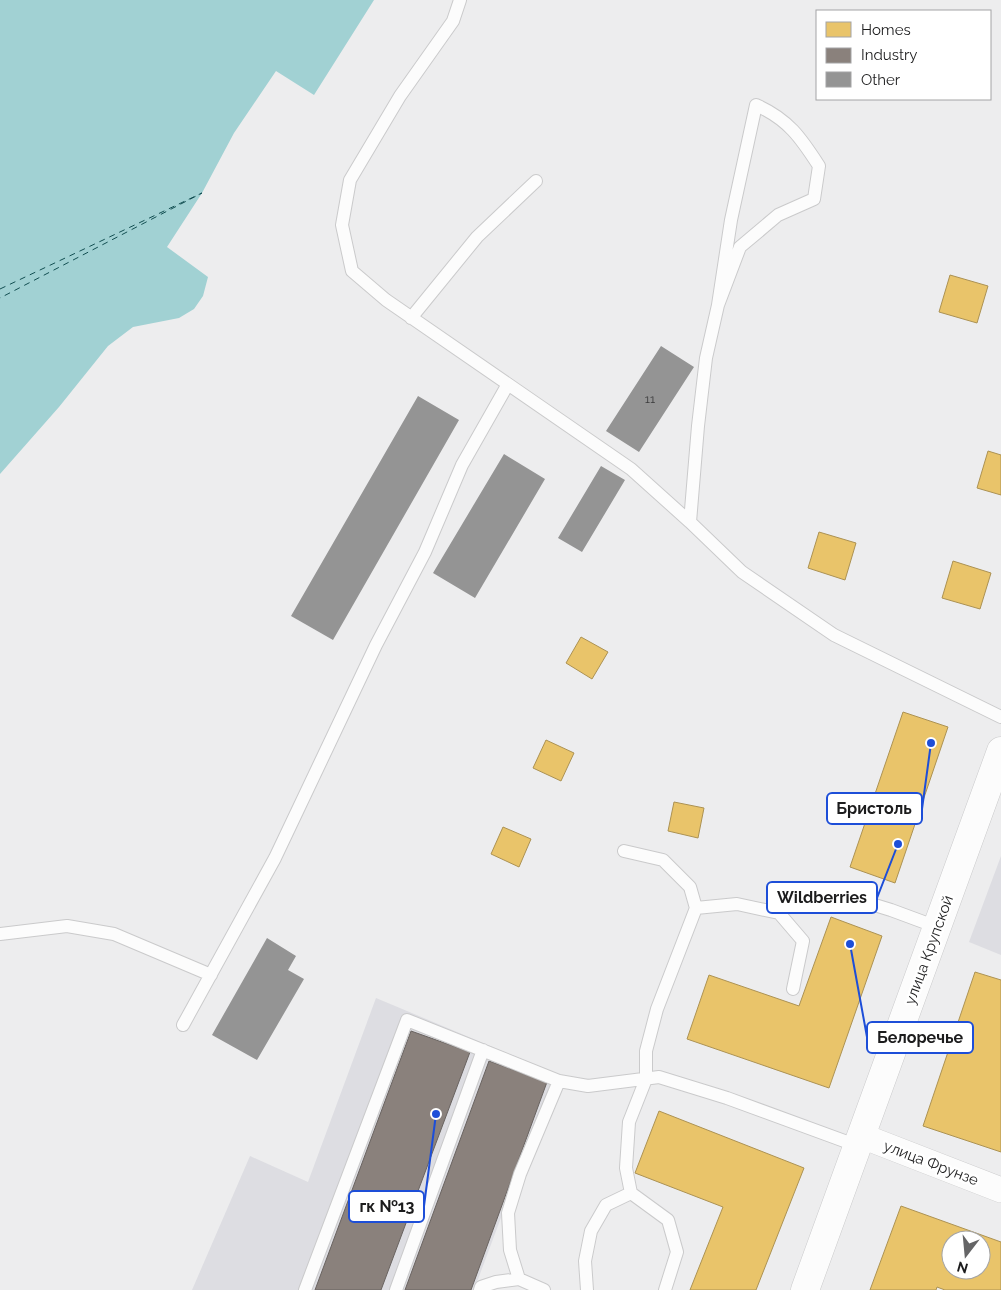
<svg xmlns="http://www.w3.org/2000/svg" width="1001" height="1290" font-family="Raleway,sans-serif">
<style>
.built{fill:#dddde2}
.water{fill:#a1d1d3}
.homes{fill:#e9c46a;stroke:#ac9253;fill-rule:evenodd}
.industry{fill:#8a817c;stroke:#696360}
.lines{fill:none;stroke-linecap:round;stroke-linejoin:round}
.ferry{stroke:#134f52;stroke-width:1;stroke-dasharray:6 5;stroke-linecap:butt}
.building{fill:#949494}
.lane-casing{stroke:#cacacb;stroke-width:14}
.street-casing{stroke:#cacacb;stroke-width:26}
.secondary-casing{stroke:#cacacb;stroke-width:29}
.lane{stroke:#fcfcfc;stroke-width:12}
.street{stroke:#fcfcfc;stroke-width:25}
.secondary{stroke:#fcfcfc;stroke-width:28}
.labels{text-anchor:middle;stroke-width:5;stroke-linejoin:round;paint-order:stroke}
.number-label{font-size:12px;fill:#3a3a3b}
.street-label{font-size:15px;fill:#1c1c1d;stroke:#fff}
.leader{fill:none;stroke:#1d4ed8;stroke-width:2}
.callout-dot{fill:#1d4ed8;stroke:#fff;stroke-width:2}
.callout{fill:#fff;stroke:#1d4ed8;stroke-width:2}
.callout-label{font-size:16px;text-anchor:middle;font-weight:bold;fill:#1c1c1d}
</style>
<rect width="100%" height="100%" fill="#ededee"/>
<!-- built -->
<path class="built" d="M1001,856V955L969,942Z
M376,998L555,1073L474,1290H192L250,1156L308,1182Z"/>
<!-- water -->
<path class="water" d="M0,0H374L314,95L276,71L234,133L202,193L167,247L208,277L203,296L194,309L179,318L133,327L108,346L59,407L0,474Z"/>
<!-- homes -->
<path class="homes" d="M950,275L988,286L977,323L939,312Z
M988,451L1001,455V495L977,488Z
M819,532L856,543L845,580L808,568Z
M953,561L991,573L980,609L942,598Z
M581,637L608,652L592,679L566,663Z
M903,712L948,727L895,883L850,867Z
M546,740L574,753L561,781L533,768Z
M674,802L704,808L698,838L668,831Z
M503,827L531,839L519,867L491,854Z
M831,917L882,936L829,1088L687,1039L709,975L799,1006Z
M975,972L1001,980V1152L923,1126Z
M659,1111L804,1168L756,1290H690L723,1207L635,1173Z
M901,1206L1001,1242V1290H945L937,1287L936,1290H870ZM951,1240H981V1270H951Z"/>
<!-- industry -->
<path class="industry" d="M411,1031L470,1052L381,1290H315Z
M489,1061L547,1082L471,1290H405Z"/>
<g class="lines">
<!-- ferry -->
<path class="ferry" d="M0,289L202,193L0,298"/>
</g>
<!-- building -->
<path class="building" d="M661,346L694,367L639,452L606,431Z
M418,396L459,420L333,640L291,616Z
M504,454L545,479L475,598L433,573Z
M601,466L625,480L582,552L558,538Z
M267,938L296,956L288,970L304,979L257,1060L212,1035Z"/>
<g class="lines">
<!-- lane casing -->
<g class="lane-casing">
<path id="lane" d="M460,0L453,21L400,96L350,180L342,225L352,271L386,300L631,469L690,522L742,572L834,635L1001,717
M411,318L477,237L536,181
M690,522L698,426L706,358L718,305L740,247L778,215L814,199L819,166C801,138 788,119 756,105L731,220L718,305
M624,851L663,860L690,887L696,908L657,1009L646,1051V1079L629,1122L626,1168L631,1193L668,1220L677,1252L665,1290
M829,891L891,910L937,927
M696,908L737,904L779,913L803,941L793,989
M0,934L67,926L114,934L211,975
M183,1025L275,858L376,645L425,552L462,465L508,384
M519,1279L510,1250L508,1213L520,1174L559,1081L588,1086L659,1077L727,1098L858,1146
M305,1290L407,1020L559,1081
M396,1290L483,1050
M480,1290L481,1287L496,1282L519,1279L544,1290
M587,1290L585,1261L591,1231L606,1205L631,1193"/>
</g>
<!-- street casing -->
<g class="street-casing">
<path id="street" d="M862,1136L1001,1190"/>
</g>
<!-- secondary casing -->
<g class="secondary-casing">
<path id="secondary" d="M805,1290L1001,751"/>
</g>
<!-- lane -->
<use href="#lane" class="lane"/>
<!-- street -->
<use href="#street" class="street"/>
<!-- secondary -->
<use href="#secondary" class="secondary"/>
</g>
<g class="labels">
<!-- number labels -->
<g class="number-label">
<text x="650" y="403">11</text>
</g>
<!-- street labels -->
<g class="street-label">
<text transform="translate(929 950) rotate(-70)" y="5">улица Крупской</text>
<text transform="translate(931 1163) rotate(21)" y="5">улица Фрунзе</text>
</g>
</g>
<!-- callouts -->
<path class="leader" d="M931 743L922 809M898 844L877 898M850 944L867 1037M436 1114L424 1206"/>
<g class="callout-dot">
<circle cx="931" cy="743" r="5"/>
<circle cx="898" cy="844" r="5"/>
<circle cx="850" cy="944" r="5"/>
<circle cx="436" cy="1114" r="5"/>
</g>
<g class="callout">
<rect x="827" y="793" width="95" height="31" rx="5"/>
<rect x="767" y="882" width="110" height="31" rx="5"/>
<rect x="867" y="1022" width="106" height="31" rx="5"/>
<rect x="349" y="1191" width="75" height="31" rx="5"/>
</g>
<g class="callout-label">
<text x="874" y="814">Бристоль</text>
<text x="822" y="903">Wildberries</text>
<text x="920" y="1043">Белоречье</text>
<text x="387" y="1212">гк №13</text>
</g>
<!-- legend -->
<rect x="816" y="10" width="175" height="90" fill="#ffffff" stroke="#a4a4a5"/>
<rect x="826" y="22" width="25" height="15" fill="#e9c46a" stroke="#a4a4a5"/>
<text x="861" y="35" font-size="15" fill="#1c1c1d">Homes</text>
<rect x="826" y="48" width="25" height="15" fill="#8a817c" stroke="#a4a4a5"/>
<text x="861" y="60" font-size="15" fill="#1c1c1d">Industry</text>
<rect x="826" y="72" width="25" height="15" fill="#949494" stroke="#a4a4a5"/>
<text x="861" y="85" font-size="15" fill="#1c1c1d">Other</text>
<!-- north arrow -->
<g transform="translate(966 1255) rotate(196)"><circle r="24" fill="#ffffff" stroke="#a4a4a5"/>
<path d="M0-4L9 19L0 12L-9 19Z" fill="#656566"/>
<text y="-8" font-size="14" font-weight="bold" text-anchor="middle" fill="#1c1c1d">N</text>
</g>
</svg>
